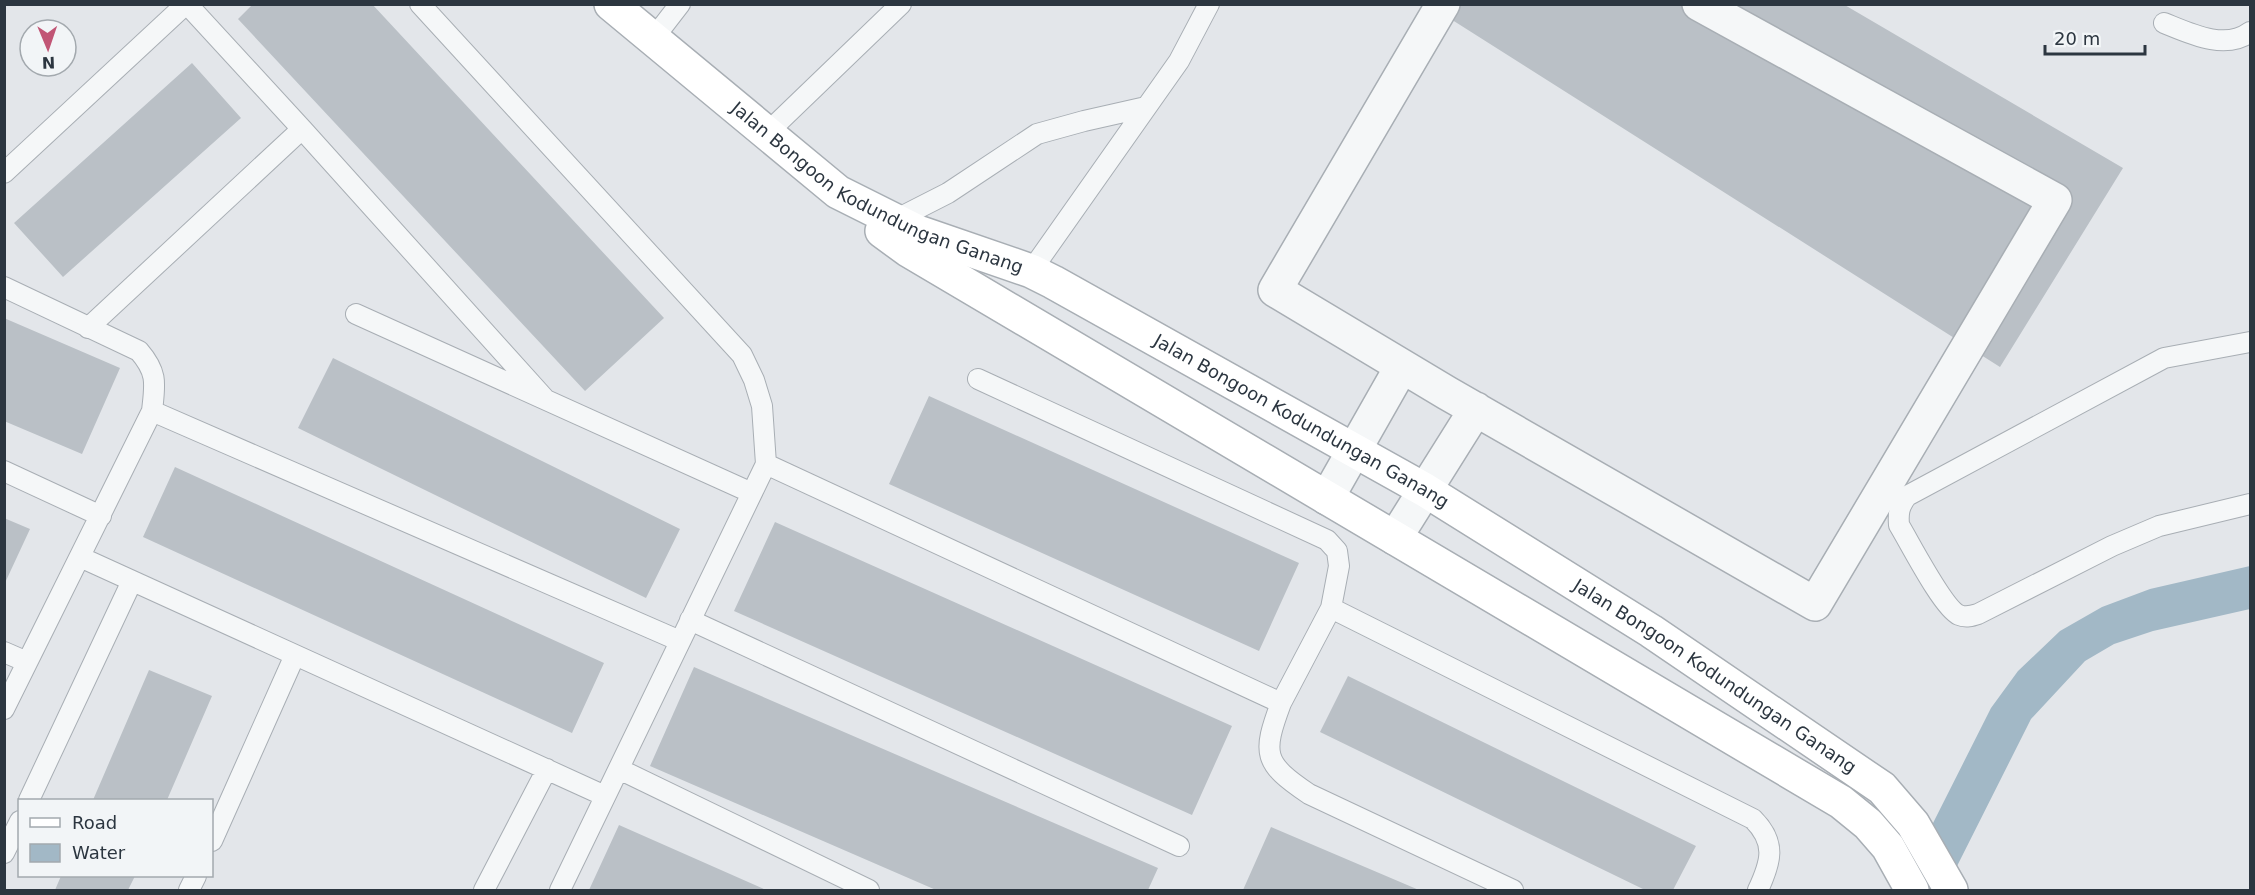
<svg xmlns="http://www.w3.org/2000/svg" width="2255" height="895" font-family="'DejaVu Sans',sans-serif">
<style>
.water{fill:#a2b8c6}
.building{fill:#bac0c6}
.lines{fill:none;stroke-linecap:round;stroke-linejoin:round}
.lane-casing{stroke:#a8aeb4;stroke-width:22}
.street-casing{stroke:#a8aeb4;stroke-width:36}
.secondary-casing{stroke:#a8aeb4;stroke-width:36}
.lane{stroke:#f5f7f8;stroke-width:20}
.street{stroke:#f5f7f8;stroke-width:33}
.secondary{stroke:#fff;stroke-width:33}
.labels{text-anchor:middle;stroke-width:4.5;stroke-linejoin:round;paint-order:stroke}
.street-label{font-size:18px;fill:#2c3640;stroke:#f2f5f7}
</style>
<rect width="100%" height="100%" fill="#e3e6ea"/>
<!-- water -->
<path class="water" d="M2250,566V609L2153,631L2114,644L2085,661L2031,719L1945,890H1902L1927,835L1991,708L2018,671L2060,631L2102,607L2150,589Z"/>
<!-- building -->
<path class="building" d="M253,4H372L664,318L585,391L238,19Z
M1427,4H1843L2123,168L2000,367Z
M192,63L241,118L63,277L14,223Z
M4,318L120,368L82,454L4,421Z
M333,358L680,529L646,598L298,428Z
M929,396L1299,563L1259,651L889,484Z
M175,467L604,663L572,733L143,537Z
M4,518L30,529L4,585Z
M775,522L1232,726L1192,815L734,611Z
M694,667L1158,868L1148,890H936L650,766Z
M149,670L212,696L167,800H93Z
M1348,676L1696,846L1673,890H1645L1320,732Z
M619,825L766,890H589Z
M1271,827L1419,890H1243Z
M61,876H135L128,890H55Z"/>
<g class="lines">
<!-- lane casing -->
<g class="lane-casing">
<path id="lane" d="M187,4L302,129L545,399
M420,4L742,355L754,380L762,406L766,464L560,890
M2164,23C2189,33 2225,51 2250,32
M653,39L680,4
M767,133L901,4
M4,173L186,4
M893,221L948,193L1037,134L1084,121L1146,107
M1031,271L1179,61L1209,4
M4,287L139,351C158,373 155,384 152,411L4,709
M356,314L752,493
M88,328L302,129
M2250,342L2164,358L1907,496C1899,506 1898,513 1899,525C1910,543 1943,608 1959,615C1966,618 1972,616 1978,614L2112,546L2159,526L2250,504
M978,379L1327,540L1337,551L1339,566L1331,608L1281,703
M152,411L680,641
M766,464L1281,703C1262,754 1263,763 1309,794L1513,890
M4,471L101,516
M80,557L605,796
M1331,608L1753,819C1777,843 1771,862 1758,890
M690,620L1179,846
M4,652L27,662
M619,769L869,890
M29,800L132,581
M212,841L295,655
M4,853L20,821
M189,890L196,876
M484,890L547,769"/>
</g>
<!-- street casing -->
<g class="street-casing">
<path id="street" d="M1443,4L1275,290L1447,393L1815,604L2055,200L1699,4
M1327,498L1402,366
M1395,538L1476,409"/>
</g>
<!-- secondary casing -->
<g class="secondary-casing">
<g id="secondary">
<path id="s1" d="M611,4L838,192L918,232L1031,271L1053,282L1425,490L1651,631L1882,788L1913,824L1951,890"/>
<path d="M882,231L908,250L1841,802L1868,824L1888,847L1912,890"/>
</g>
</g>
<!-- lane -->
<use href="#lane" class="lane"/>
<!-- street -->
<use href="#street" class="street"/>
<!-- secondary -->
<use href="#secondary" class="secondary"/>
</g>
<g class="labels">
<!-- street labels -->
<g class="street-label">
<text dy="6" stroke="none"><textPath href="#s1" startOffset="327">Jalan Bongoon Kodundungan Ganang</textPath></text>
<text dy="6" stroke="none"><textPath href="#s1" startOffset="813">Jalan Bongoon Kodundungan Ganang</textPath></text>
<text dy="6" stroke="none"><textPath href="#s1" startOffset="1299">Jalan Bongoon Kodundungan Ganang</textPath></text>
</g>
</g>
<!-- border -->
<rect width="2255" height="895" fill="none" stroke="#2c3640" stroke-width="12"/>
<!-- legend -->
<rect x="18" y="799" width="195" height="78" fill="#f2f5f7" stroke="#a3a9ae" stroke-width="1.5"/>
<rect x="30" y="818" width="30" height="9" fill="#ffffff" stroke="#a3a9ae" stroke-width="1.5"/>
<text x="72" y="829" font-size="18" fill="#2c3640">Road</text>
<rect x="30" y="844" width="30" height="18" fill="#a2b8c6" stroke="#a3a9ae" stroke-width="1.5"/>
<text x="72" y="859" font-size="18" fill="#2c3640">Water</text>
<!-- north arrow -->
<g transform="translate(48 48) rotate(178)"><circle r="28" fill="#f2f5f7" stroke="#a3a9ae" stroke-width="1.5"/>
<path d="M0-4.5L10 22L0 15L-10 22Z" fill="#c15575"/>
<text y="-9" font-size="16" font-weight="bold" text-anchor="middle" fill="#2c3640">N</text>
</g>
<!-- scale -->
<path d="M2045 45v9h100v-9" fill="none" stroke="#2c3640" stroke-width="3"/>
<text x="2054" y="45" font-size="18" fill="#2c3640" stroke="#f2f5f7" stroke-width="4.5" paint-order="stroke">20 m</text>
</svg>
